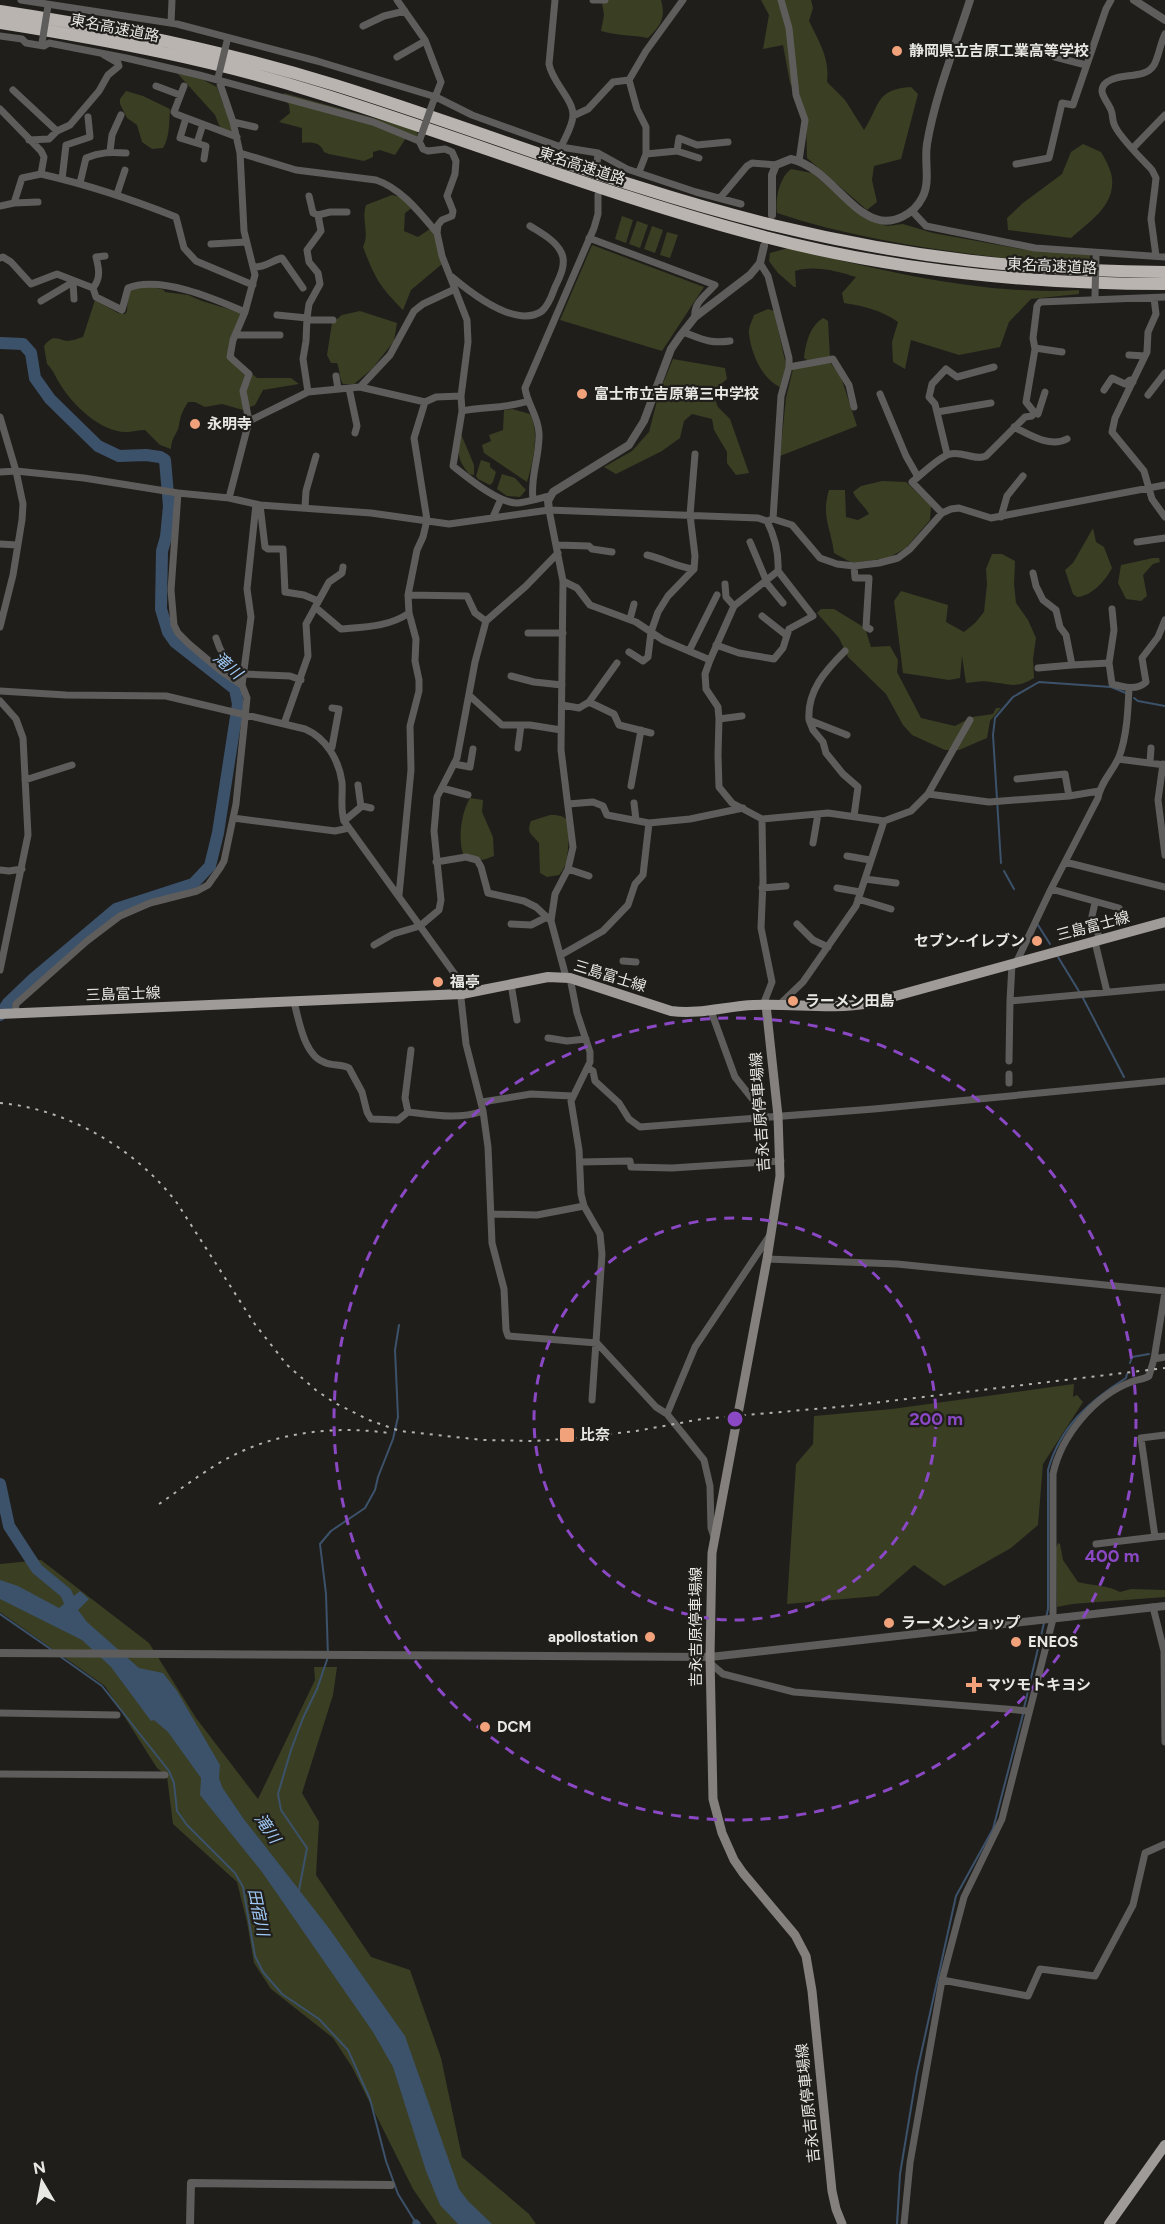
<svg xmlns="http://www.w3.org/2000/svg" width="1165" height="2224" font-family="Figtree,'Noto Sans JP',sans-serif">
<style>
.green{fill:#3a3e23}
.water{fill:#3c526a}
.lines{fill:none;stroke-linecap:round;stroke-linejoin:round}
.stream{stroke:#3c526a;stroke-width:2}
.canal{stroke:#3c526a;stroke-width:7}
.river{stroke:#3c526a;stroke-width:12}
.minor{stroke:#5e5d5b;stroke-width:7}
.tertiary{stroke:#5e5d5b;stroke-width:8}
.secondary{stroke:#83807d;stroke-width:9}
.primary{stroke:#9f9b98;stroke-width:10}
.motorway{stroke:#b9b4b0;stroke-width:12}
.rail{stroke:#b3b3b0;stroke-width:2;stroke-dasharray:3 6;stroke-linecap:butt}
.minor-bridge{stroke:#5e5d5b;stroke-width:7}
.ring{fill:none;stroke:#8b48c5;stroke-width:3;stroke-dasharray:10 8}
.poi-dot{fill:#f1a27b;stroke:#201e1b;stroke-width:2}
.labels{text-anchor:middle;stroke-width:4.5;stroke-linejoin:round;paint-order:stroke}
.street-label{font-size:15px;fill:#e8e8e5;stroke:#201e1b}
.poi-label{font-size:15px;font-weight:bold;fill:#e8e8e5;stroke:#201e1b;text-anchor:start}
.water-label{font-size:16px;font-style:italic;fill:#a1cbf8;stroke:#201e1b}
.centre{fill:#8b48c5;stroke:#201e1b;stroke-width:3}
.ring-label{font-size:18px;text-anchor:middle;font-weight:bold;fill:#8b48c5;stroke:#201e1b;stroke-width:4.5;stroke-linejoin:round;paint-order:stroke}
</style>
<rect width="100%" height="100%" fill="#201e1b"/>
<!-- green -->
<path class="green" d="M605,0H661C666,18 661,25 648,38C633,35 617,36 601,31L604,15L602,3Z
M761,0H811L813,8L809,21C819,42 830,58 827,82L845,100L864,130C880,106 875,89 911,87L918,94L901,159L874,166L872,180L877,202L867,210L807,158L806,115L790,83L783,45L763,49L769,15Z
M178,74L194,75L217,87L231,125V133L224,131L219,125L215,115Z
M126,91L143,96L170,109C169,122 170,137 163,148L152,149L142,142L137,125L127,118L120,104V99Z
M284,93L417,130L418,139L406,138L395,155L380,150L373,152V157L364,161L329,154L324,152C320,142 312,142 302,143V128L279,122L290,113L289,105L284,98Z
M1083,144L1101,152C1105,159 1111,169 1112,178C1115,206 1090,221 1071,238L1008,230L1007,218L1023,203L1062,174L1071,152Z
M791,169L812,173L865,218L887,226L903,224L933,233L1021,249L1090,255V262C1061,261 1031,261 1003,258C927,249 849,237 777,213C775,199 779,178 791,169Z
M392,195L406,198L413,207L405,213L404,231L418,237L430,229L438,236L442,264L411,290L403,310C379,286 375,278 363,247C370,233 361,220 366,205Z
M622,216L633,220L626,243L615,239Z
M637,221L648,225L640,248L629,244Z
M652,226L663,230L655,253L644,249Z
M667,232L678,235L670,258L660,255Z
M592,245L704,287L662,351L560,320Z
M788,248C882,270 980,296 1079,290V294L1031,299L1009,322L1000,347L959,355L911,340L905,369L893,362L892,342L898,322C881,310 864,306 844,303L842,293L856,277C837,271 815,265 795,271L796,287H794L778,273L769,261L770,253Z
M146,285L164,290L165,292L188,295L202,301L242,313L232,340L235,360L257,378H291L299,384L263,390L255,405L243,410L222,404L205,407L195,402H188C182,412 181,414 179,425C178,434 172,435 171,449L160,445L145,430C139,430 132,432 126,432C100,432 72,404 60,384C55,376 54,371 47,364L44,346C53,334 57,339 67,341C72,341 79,338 83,337L95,300L118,313L125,314L127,311L128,288Z
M768,309L774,311L786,365L780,387C762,379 751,353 749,334C748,328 752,321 754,315Z
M360,311L397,323L394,341L372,369L354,384H343C339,378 340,370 337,363H331L327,355L332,323L342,315Z
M823,318L828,321L830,358L810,362L804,358C806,343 809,327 823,318Z
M673,359L725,368L727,379L712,392L718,407L730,419L749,473L736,475L727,463V452L714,430L712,419L692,414L684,421L680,438L662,451L616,474L604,467L632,451L649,432L659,393Z
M830,362L841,377L857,426L780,456L786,398L793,369Z
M512,409L530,414C540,432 533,463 527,482L484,453L482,445L491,441L489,435L503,430L504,410Z
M461,434L474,465V475L469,474C456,458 458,453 461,434Z
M481,460L490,463V467L496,472L493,482L490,485L478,479L476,476Z
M502,474L515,478L526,490L520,497L507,496L497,489Z
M882,481L906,482L931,506L930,520L906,548L888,558L852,563L834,553C831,528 821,517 829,490H845L846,517L858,520L869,514C864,505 857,501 853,492L861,486Z
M1093,528L1096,542L1104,547L1112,568C1105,581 1092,596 1077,597L1073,594L1065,570L1073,563Z
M992,554H1002L1015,561L1014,584L1016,603L1028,620L1036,638L1033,659L1034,678C1016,689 1010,684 991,682C983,680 974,682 966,683L962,656L960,678L949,680L903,673L894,601L901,591L948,605L946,622L964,632L975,623L984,612L987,584L986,569Z
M1153,558H1159L1160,562L1153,564L1143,575L1147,596L1141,601L1126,599L1118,583L1121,565Z
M821,609H834L865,628L871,647L890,646L898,660L897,672L921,718L955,726L972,717L993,714L996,708H1001L990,721L987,738L959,750H945L912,735L903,725L886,694L848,657L839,638L817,613Z
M470,798L483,800L482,812L493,837L494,856L483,860L463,854C458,837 461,814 470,798Z
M550,815C576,814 569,831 568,849C567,859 567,866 559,875L547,877L540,873L539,843C532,834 526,834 531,821Z
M1074,1384L1073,1397L1077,1395L1083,1402L1043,1464L1038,1525L1011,1548L944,1586L914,1565L878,1596L787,1604L796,1464L813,1444L814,1416L892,1409Z
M1058,1543L1060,1544L1063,1560L1078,1582C1093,1586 1107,1585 1120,1592L1131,1589L1165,1590V1597L1072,1604L1057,1607L1056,1548Z
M41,1560L149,1643L196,1718L258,1799L315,1680L314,1667H337L333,1695L302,1793L319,1822L316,1875L371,1957L410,1970L441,2058L462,2157L529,2214L536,2224H437L413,2189L352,2067L333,2038L271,1989L254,1963L247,1922L237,1882L173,1824L167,1776L157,1768L105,1686L0,1612V1564Z"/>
<!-- water -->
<path class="water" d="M0,1580L18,1586L59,1608L80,1591L89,1599L78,1610L87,1622L139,1668L163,1673L177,1691L220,1765L219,1778L222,1787L243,1818L328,1927L405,2036L459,2189L468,2201L492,2224H458L440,2205L426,2171L393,2067L373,2032L262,1872L200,1795L201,1778L168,1732L154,1720L151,1721L111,1667L82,1640L0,1599Z"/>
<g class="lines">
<!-- stream -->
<path class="stream" d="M1134,698L1138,701L1165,706
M1001,863L993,735L995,718L1013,697L1039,682L1111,687L1126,693
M1004,871L1014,889
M1038,925L1050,944
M1058,957L1080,993
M1083,998L1124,1077
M1130,1363L1132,1357L1149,1354
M0,1614L52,1650
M1046,1618L1048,1609V1470C1060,1427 1089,1401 1126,1378L1127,1374
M61,1657L102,1686L169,1771L174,1783L177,1811L187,1825L235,1873L243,1887L255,1956L263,1972L282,1994L319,2019L348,2050L370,2099L386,2161L398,2194L416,2223
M1024,1708L1044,1623
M299,1890L307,1848L281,1810L278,1794L291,1750L303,1718L317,1689L328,1657L326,1594L320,1544L331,1531L365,1508L375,1490L378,1477L393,1439L398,1417L395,1350L399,1325
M897,2224L900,2174L917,2072L956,1896L993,1829L1023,1714"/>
<!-- canal -->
<path class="canal" d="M416,2223L417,2224"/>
<!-- river -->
<path class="river" d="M0,343L23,344L31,353L35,378L50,399L98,446L119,456L146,455L160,457L165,460L169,506L166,537L162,551L161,609L168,632L175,642L235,689L238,704L218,833L210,866L193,884L116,909L33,979L8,1003L0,1015
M0,1484L9,1526L37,1569L66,1593L71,1605L69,1615"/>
<!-- minor -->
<path class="minor" d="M21,0L177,24L317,61L436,97L472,115L561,147L598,153L627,169L696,192L741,204
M397,0L425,40L441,82L434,100
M555,0L549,64C552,82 573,99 573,115C573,125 565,138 561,147
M593,0H605
M781,0L789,28L796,95L805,120L799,161
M171,23L172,0
M363,26L384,16L405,11
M0,36L22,39L26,43L44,46L49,43L126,58L199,75L373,122L419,141L423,149L428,151L445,149L452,152L456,161L455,174L447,196L453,211L452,216L442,220L438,225L437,233L442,256L467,320L468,342L461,396L462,411L453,466C467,477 499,504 518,503C528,502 540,498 550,496
M397,57L425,41
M1055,57L1086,65
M218,78L233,122L240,153L244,231L255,275L245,312L233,340L230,357L249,374L243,391L249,421L229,498
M629,80L637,109L646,127V154
M156,86L180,95
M184,86L174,112L176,114L237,137
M13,90L57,131
M0,109L41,151L44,157L41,174L22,178L14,203L38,202
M573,116L588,109L613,82L629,80L646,51L683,0
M186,118L180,138L206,146L204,159
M233,122L255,127
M29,140L49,139L57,131L70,125L99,91L108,75L119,66L118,63L104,55
M197,143L203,124
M1133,148L1165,115
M110,151L112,135L121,115
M677,151L699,158
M240,153L296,170L376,180C401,188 421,214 437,233
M597,164L598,153
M1016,164L1049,158L1062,103L1073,105L1106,9L1111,0
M639,172L646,154L677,151L679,138L697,145L728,142
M41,174C89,185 131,199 176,217L184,248L196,261L253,285
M62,179L66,145L90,137L88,117
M80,183L86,158C100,152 111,152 126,153
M117,194L125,170
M720,198L747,166L752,163L776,165
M0,206L14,203
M912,211L926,226L1035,248L1165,257
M318,215L330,212H347
M589,238L715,285C706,295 693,303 695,317
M211,244L246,242
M1156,256L1151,219L1155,187L1156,178L1152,170C1142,159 1118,136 1114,124C1112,119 1113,114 1111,110C1108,101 1095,91 1107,82C1120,72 1145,80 1154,65C1159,56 1160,44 1165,34
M0,258L3,257L11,262L31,284L57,274L93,288L96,297L122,310L128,288C160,275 215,299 245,312
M760,263L768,276L789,358V367L781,396L773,519
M254,267C267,267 270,261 282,258L303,288
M452,277C471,293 516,329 542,311C549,305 552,295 555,287C560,277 567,263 561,252C555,240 541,233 530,226
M93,288C101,278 99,269 96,257L105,256
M1154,298L1156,314L1148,332L1147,352L1115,418L1112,432L1144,471L1152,499L1165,517
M41,301L73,282L74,299
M277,315L307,318
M307,320H333
M683,332C702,339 709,344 730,341
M235,335H280
M1035,348L1062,352
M1129,355L1145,356
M789,367L833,359L849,385L854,407
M336,376L338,389
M360,387L390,355L414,311L423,304L455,289
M349,388L357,426L355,433
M1104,390L1112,378L1125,384L1130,380L1133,382
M308,392L303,359L306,341L307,318L309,304L320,284L318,273L309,262L307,250L321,231L318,215L313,213L309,196
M880,394L906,456L918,477
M1148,395L1165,373
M462,411C483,407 509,408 528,401
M937,412L991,403
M1034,412L1038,414L1045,392
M0,417L16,471L23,504L22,520L13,575L0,627
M249,421L308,392L360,387L425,402L436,397L461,396
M1014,427C1030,435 1050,448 1067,439
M947,454L935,404L929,397L932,384L946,369L957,377L994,367
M0,472L16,471L84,478L178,493L229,498L260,505L371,513L449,524L549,510L758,518L767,521C775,537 779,554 778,571L734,606L710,660L705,674L706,689L718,707L719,719L718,755L719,787L732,803L762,819L828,813L884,821L911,811L928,794L970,720
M533,499C530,477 540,456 539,433C538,415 527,404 525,388L594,228L598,214V195
M260,505L265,547L268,549H283L285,592L304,595L318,601
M305,507L306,491L316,456
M549,510L563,581L561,750L573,847L568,869L555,894L551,921L566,977
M942,513L912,482C921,475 940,456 950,454C963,451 975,461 986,456L1025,417L1032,416L1034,412L1026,402L1035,349L1033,338L1037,306L1040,302L1165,297
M493,517L501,499
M1001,517L1007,496L1023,476
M767,521L773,519L792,525L820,558L837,564L854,566L879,563L898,558L910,549L942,513L951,509L959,508L991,518L1165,485
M750,542L766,580
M1137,542L1165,538
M0,544L17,545
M557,545L589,546L592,549L612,552
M647,555C664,559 677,567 694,569
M854,566L855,578H869L866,627L870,629
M1033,573L1036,586L1043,600L1056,610L1060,627L1066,635L1072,665L1038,668
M563,581L577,588L590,605L636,622L663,640L710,660
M765,581L783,603
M725,584L726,597L734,606
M408,595L467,596L475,613L486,621
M315,607L341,629C364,627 389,627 409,613
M762,616L786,635
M630,619L634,604
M528,633H563
M216,638C218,643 219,648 222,652C229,662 239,665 233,678
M716,645L739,653L774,659L783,648L789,629L813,616L778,571
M689,651L717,595
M845,651C825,671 807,691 809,720L847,735
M629,652L643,661L648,657L651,632L658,612L668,596L694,569L695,556L690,515L695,454
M1109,663L1114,630L1112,609
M1072,665L1109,663L1112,684C1123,687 1137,691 1146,682L1142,658L1158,637L1165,620
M243,674L290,676L301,680
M511,676L534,682L562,685
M242,685L251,617L247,589L256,504
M0,691L66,695L166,696L305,729C326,738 339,760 342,782C343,796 340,808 344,821L459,980L466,1044L483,1111L488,1147L492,1243L504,1289L506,1330L508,1336L597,1343L656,1407L667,1414L704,1460L710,1486L711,1528L714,1537
M470,696L502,725H530L561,730
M0,701L16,719L23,738L28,835L0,970
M589,702L617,663
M562,705L579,708L589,702L614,714L619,725L651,733
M719,719L742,716
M809,720L813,730L823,742L826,753L843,774L858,787L854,816
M284,724L308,656L306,624L329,582L342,573L343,567
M332,747L339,709L332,708
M518,748L521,725
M1118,759L1165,765
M1150,762L1151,748
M454,764L470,767L473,749
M1163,764L1158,800L1165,855
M1017,779L1065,774L1069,796
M25,780L72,765
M358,785L361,807
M631,786L641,730
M442,788L468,795
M928,794L989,802L1069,796L1099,791
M634,803L636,820
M568,804L593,802L603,806L607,815L649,823L690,819L743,808
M233,818L335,831L349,828
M762,819L763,881L761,928L772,982L763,1005
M344,821L362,806L371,808
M813,843L818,814
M847,856L870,860
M436,862L466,857L477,860L481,867L488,893L524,901L536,907L551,921
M1065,862L1165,887
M568,869L589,876
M0,870L9,871L22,869
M865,879L896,883
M762,888L786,886
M837,888L860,892
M1051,889L1119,908
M399,895L411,770L410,726L419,691V680L415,661L416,639L409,613L408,595L417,550L423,537L427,520L414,438L425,402
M858,899L891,909
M1095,903L1092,916L1100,940
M511,924L531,925L547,917
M797,924L813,940L828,947
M1095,942L1107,992
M374,945L393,934L420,926L439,910L441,900L434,831L437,797L457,758L475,662L486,621L526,586L558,553
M561,955L603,931L628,905L635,884L643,875L649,823
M623,961L636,962
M1016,963L1051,889L1098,798C1100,783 1113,771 1119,757C1127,736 1128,710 1129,688
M1012,964L1010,1001L1165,987
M570,978L577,1013L590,1052V1062L571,1101L579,1150L581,1194L584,1206L600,1234L602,1254L592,1400
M511,984L517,1020
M294,1002C299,1020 304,1057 326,1063C334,1066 342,1064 349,1068L362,1092L367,1112L371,1119L398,1120L408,1112C434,1115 458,1120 483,1111
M778,1006L803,982L856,906L884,821
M711,1011L735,1077L766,1116
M15,1014L16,1004L87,941L120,916L150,903L197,891L208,885L220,868L224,861L236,804L247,698L242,685L221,671L189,644L178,633L174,625L171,590L178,493
M548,1038L567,1041L586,1039
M1009,1061L1010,1001
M588,1068L593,1071L595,1081L619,1103L629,1119L640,1127L874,1109L1165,1081
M1009,1083V1074
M482,1102L531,1094L572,1096
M408,1112L405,1098L411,1050
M580,1162L630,1161L631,1167L672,1168L781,1161
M492,1214L537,1215L584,1206
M767,1259L897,1264L1165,1291
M1154,1359L1165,1357
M667,1414L695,1347L770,1235
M1165,1435L1141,1438L1155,1537L1165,1536
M1096,1544L1155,1537
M1153,1607L1164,1651L1165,1742
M711,1664L723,1674L794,1692L1029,1711
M0,1713L117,1715
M0,1774L165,1775
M942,1980L1028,1996L1040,1969L1095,1976L1133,1905L1145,1853L1165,1844
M904,2224L910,2163L942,1980L964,1897L1002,1819L1053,1619V1474C1061,1436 1094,1396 1131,1382C1137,1379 1143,1380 1149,1376L1154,1359L1165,1292"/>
<!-- tertiary -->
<path class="tertiary" d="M1134,0L1165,20
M772,215V175L776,165L791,159C826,167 846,209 876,219C893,225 914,214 922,198C931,182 924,162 927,144C935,96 955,47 970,0
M549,510L548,501L553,492L629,445L644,421L671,349L680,336L695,317L750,275L760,263L764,246
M0,1653L710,1657L1165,1606
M190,2224L191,2183L391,2185"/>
<!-- secondary -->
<path class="secondary" d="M766,1005L778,1116L780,1176L767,1259L712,1553L710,1657L713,1799L722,1833L734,1860L743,1873L795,1935L806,1956L812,1991L832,2191L836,2209L842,2224"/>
<!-- primary -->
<path class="primary" d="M0,1014L462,994L548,977L570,978L671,1011C700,1015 726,1006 754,1005C793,1003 831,1010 870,1003L1165,922
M1109,2224L1165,2145"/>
<!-- motorway -->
<path class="motorway" d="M0,11C113,28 225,51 335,85C483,131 626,190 777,226C909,258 1030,271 1165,272
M0,23C107,40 214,60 318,93C467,139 613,198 765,237C896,271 1030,284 1165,284"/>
<!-- rail -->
<path class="rail" d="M0,1103C68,1109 136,1149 177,1203L254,1323L287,1365L317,1391L335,1403L369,1420L400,1431L483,1440L534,1441L564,1439L636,1431L702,1419L848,1406L1165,1368
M159,1504C184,1487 209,1467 236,1454C283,1431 338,1426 389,1433"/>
<!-- minor-bridge -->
<path class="minor-bridge" d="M42,43L48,6
M218,78L227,41
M420,139L433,102
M1095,296L1096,257"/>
</g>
<!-- distance rings -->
<g class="ring">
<circle cx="735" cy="1419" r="201"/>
<circle cx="735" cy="1419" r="401"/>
</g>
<!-- markers -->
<g class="poi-dot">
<circle cx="897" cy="51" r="6"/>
<circle cx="582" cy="394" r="6"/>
<circle cx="195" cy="424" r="6"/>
<circle cx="1037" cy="941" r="6"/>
<circle cx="438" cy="982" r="6"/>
<circle cx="793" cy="1001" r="6"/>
<rect x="559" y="1427" width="16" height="16" rx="3"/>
<circle cx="889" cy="1623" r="6"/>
<circle cx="650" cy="1637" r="6"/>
<circle cx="1016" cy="1642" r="6"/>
<path d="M971 1676h6v6h6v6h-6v6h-6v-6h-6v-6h6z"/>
<circle cx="485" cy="1727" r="6"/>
</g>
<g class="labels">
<!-- street labels -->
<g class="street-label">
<text transform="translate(115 28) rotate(11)" y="5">東名高速道路</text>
<text transform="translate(582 166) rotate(18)" y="5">東名高速道路</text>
<text transform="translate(1052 266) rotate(3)" y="5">東名高速道路</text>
<text transform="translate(1093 926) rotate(-15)" y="5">三島富士線</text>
<text transform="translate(610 976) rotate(17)" y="5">三島富士線</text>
<text transform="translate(123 994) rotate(-2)" y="5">三島富士線</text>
<text transform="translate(760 1112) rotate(-94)" y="5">吉永吉原停車場線</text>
<text transform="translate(696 1627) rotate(-90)" y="5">吉永吉原停車場線</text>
<text transform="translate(808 2103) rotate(-96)" y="5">吉永吉原停車場線</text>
</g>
<!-- poi labels -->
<g class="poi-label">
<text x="909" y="56">静岡県立吉原工業高等学校</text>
<text x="594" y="399">富士市立吉原第三中学校</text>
<text x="207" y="429">永明寺</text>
<text x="1025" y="946" text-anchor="end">セブン-イレブン</text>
<text x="450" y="987">福亭</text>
<text x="805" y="1006">ラーメン田島</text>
<text x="580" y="1440">比奈</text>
<text x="901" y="1628">ラーメンショップ</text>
<text x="638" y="1642" text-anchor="end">apollostation</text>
<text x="1028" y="1647">ENEOS</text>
<text x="986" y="1690">マツモトキヨシ</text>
<text x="497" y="1732">DCM</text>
</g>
<!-- water labels -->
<g class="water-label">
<text transform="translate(228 665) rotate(41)" y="6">滝川</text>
<text transform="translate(268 1828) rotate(56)" y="6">滝川</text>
<text transform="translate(259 1912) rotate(78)" y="6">田宿川</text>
</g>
</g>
<circle cx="735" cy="1419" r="9" class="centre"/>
<g class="ring-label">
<text x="936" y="1425">200 m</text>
<text x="1112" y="1562">400 m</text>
</g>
<!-- north arrow -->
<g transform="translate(42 2182) rotate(350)" stroke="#201e1b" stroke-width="4.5" paint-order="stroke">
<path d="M0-4.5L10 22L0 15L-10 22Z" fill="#e8e8e5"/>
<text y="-9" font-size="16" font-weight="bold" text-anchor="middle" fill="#e8e8e5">N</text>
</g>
</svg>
